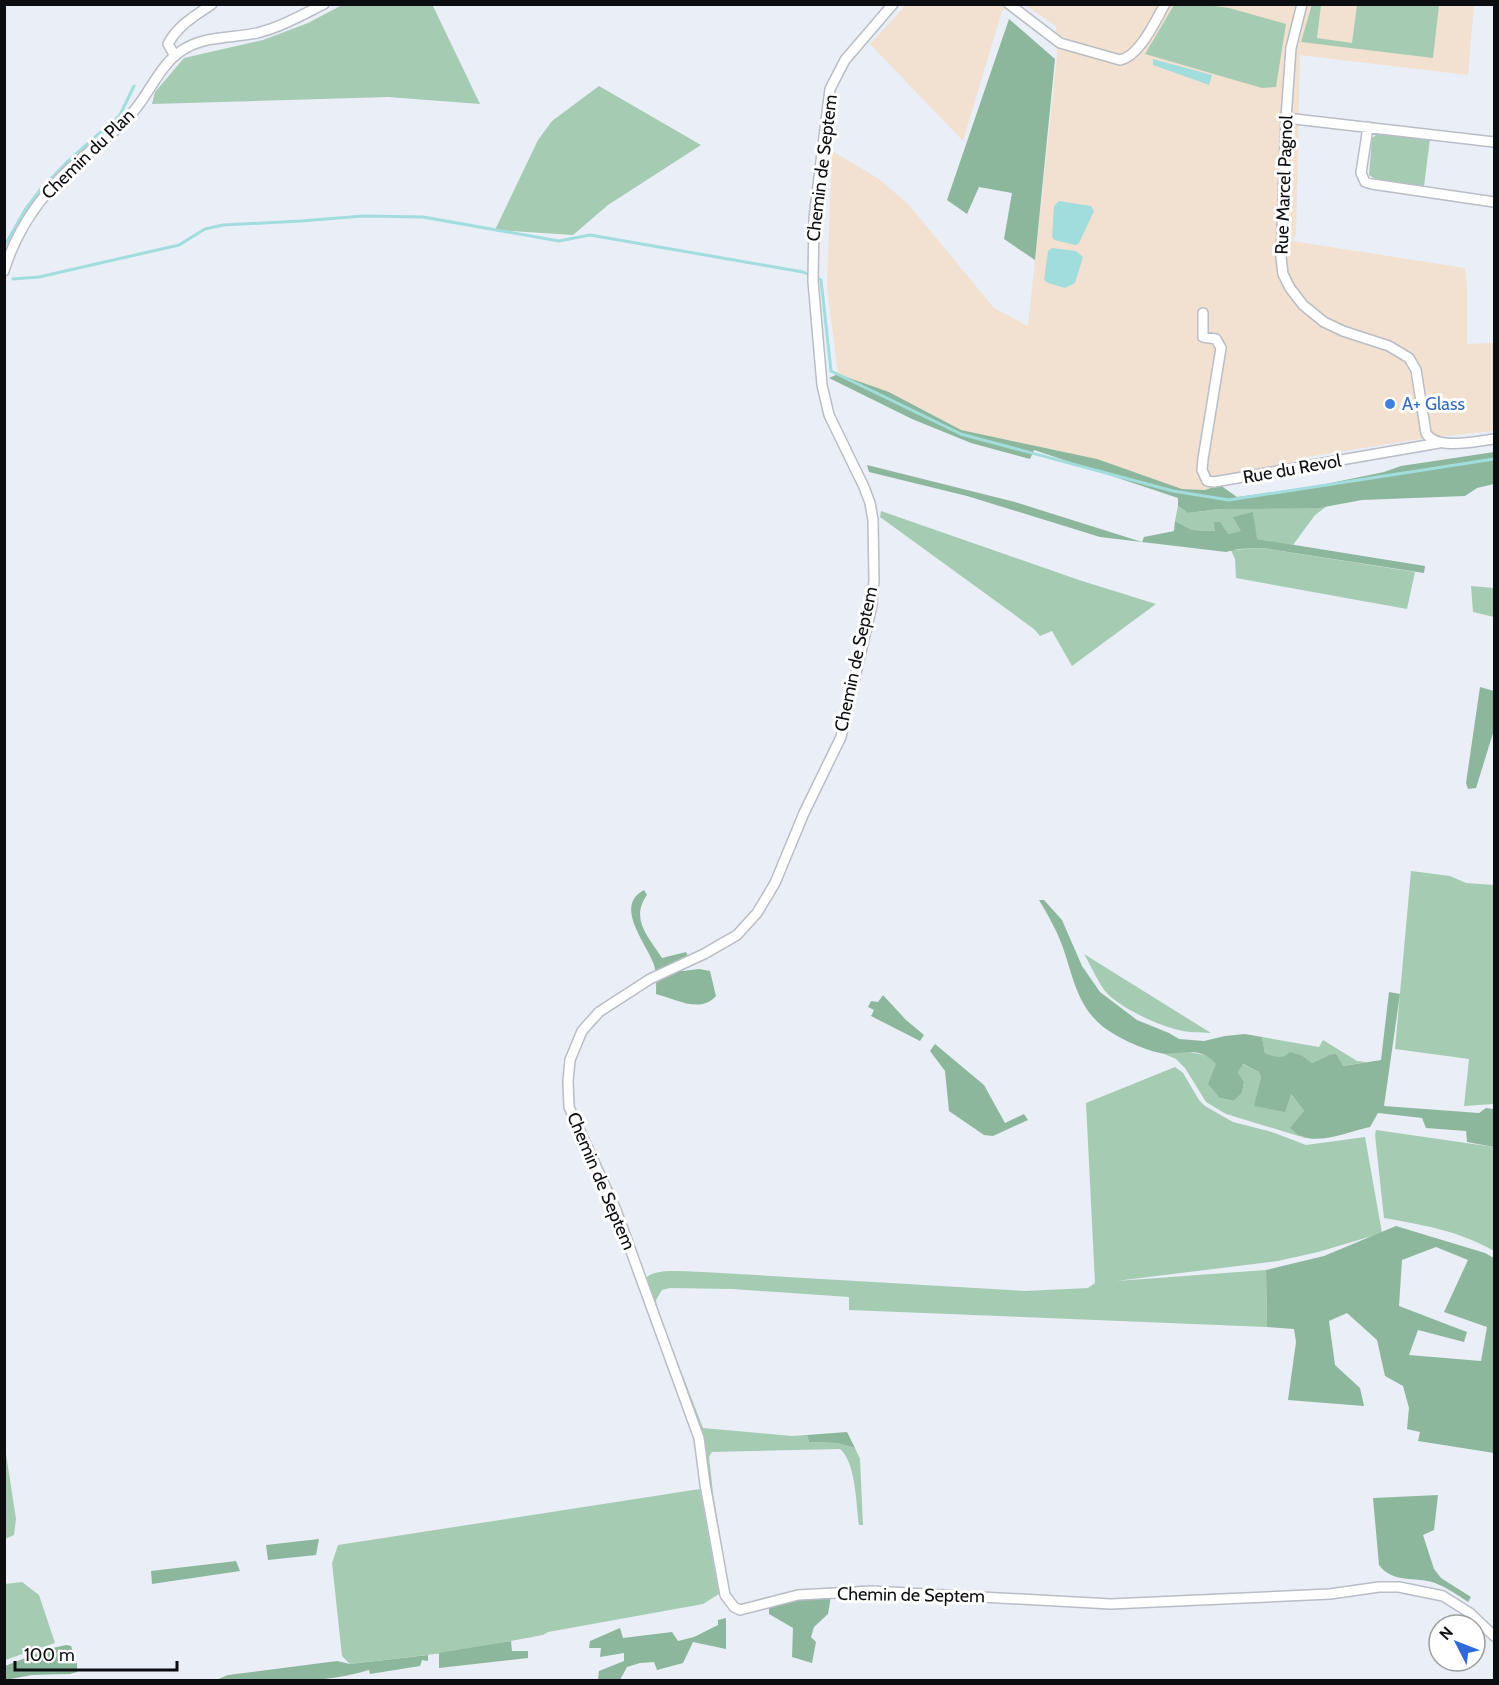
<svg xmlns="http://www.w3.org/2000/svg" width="1499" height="1685" font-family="Cabin,sans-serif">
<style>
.industrial{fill:#f2e1d0}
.green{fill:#a6cbb3}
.forest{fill:#8db79c;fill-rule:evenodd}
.water{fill:#a2dddd}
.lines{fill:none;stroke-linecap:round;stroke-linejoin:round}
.stream{stroke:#a2dddd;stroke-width:3}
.street-casing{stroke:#b8bdc6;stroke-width:12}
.street{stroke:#fff;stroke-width:9}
.shop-dot{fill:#3f7fe0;stroke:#fff;stroke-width:2}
.labels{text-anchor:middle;stroke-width:6;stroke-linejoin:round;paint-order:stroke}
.street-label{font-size:18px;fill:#0b0d10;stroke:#fff}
.shop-label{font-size:18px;fill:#366cbe;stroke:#fff;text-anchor:start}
</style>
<rect width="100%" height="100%" fill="#e9eef7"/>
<!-- industrial -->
<path class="industrial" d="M906,5H1017L1002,11L963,141L870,44Z
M1025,5H1474L1468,75L1300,55L1296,234L1292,241L1465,268L1467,288V344L1494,343V431L1427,438L1307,457L1205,490L1182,489L1097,459L961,430L889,392L838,374L827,287L832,151L879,179L908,204L994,308L1028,326L1057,57L1056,26Z"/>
<!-- green -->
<path class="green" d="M432,4L480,104L388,97L152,104L155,92L184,58L263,40L308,23L342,5Z
M1312,4L1321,5L1317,38L1352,43L1357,5H1439L1433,58L1301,42Z
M1174,5H1207L1229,8L1286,24L1276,87L1262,88L1145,54Z
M599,86L701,145L608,205L573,235L495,230L538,140L552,121Z
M1379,133L1430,139L1424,186L1375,179L1369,175L1372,138Z
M1178,506L1188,513L1220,509L1327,506L1315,515L1293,545L1256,539L1253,513L1234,517L1242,531L1228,534L1215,531L1192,530L1175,521Z
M881,511L1079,580L1156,604L1072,666L1052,631L1040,636L1034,629L880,517Z
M1262,548L1415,572L1407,609L1236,578L1235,559L1231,550Z
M1471,586L1494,588V617L1473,612Z
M1411,871L1450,876L1466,883L1494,885V1104L1464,1106L1469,1059L1395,1049Z
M1084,954L1211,1033C1201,1032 1189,1033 1179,1030C1159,1026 1118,1007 1105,991C1097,980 1091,966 1084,954Z
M1262,1037L1319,1047L1323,1040L1357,1061L1367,1062L1343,1066L1329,1055L1312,1063L1303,1056L1276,1058L1265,1053Z
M1185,1051L1209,1056L1216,1063L1220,1098L1234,1101L1242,1093L1244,1082L1238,1072L1242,1064L1259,1072L1261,1078L1290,1093L1304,1111L1300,1136L1305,1138L1226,1114L1206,1102L1185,1068L1176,1059L1162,1053Z
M1175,1067L1183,1073L1199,1100L1205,1106L1233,1122L1272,1132L1306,1145L1365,1137L1382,1233L1318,1252L1278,1261L1116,1281L1266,1270L1267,1327L849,1310V1297L732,1289L670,1288L662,1290L656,1300L657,1309L703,1428L792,1436L807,1435L809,1442L837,1443L855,1448L860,1459L863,1525H859C856,1505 856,1462 840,1449L712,1452L709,1457L713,1493L730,1596H728L706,1473L645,1280C650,1267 689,1272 703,1272L1025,1291L1088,1288L1095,1283L1086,1103Z
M1376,1130L1494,1147V1251C1460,1231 1423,1225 1384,1218L1375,1135Z
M4,1441L16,1519L14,1535L5,1539Z
M700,1489L719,1594L703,1604L548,1632L543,1635L452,1652L350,1664L342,1656L332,1563L338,1545Z
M22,1582L39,1595L55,1643L5,1660V1584Z"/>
<!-- forest -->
<path class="forest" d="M1009,19L1055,59L1035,260L1004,239L1012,193L979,187L967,214L947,200Z
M838,374L889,392L961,430L1097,459L1182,489L1205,490L1220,485L1237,497L1316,486L1384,472L1401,466L1494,452V484L1477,488L1465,496L1362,500L1319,508L1220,509L1188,513L1178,506V498L1034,450L1030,459L971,443L912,419L829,378Z
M867,465L1015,502L1142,542L1144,537L1174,531L1175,521L1192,530L1215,531L1214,522H1220L1228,534L1241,531L1233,517L1253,512L1257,539L1425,566L1424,573L1262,548L1238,549L1226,552L1100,537L967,496L869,472Z
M1480,687L1494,691L1493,707L1494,708V730L1476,788L1468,789L1466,783Z
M644,890L647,895C630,919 648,936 662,958L686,952L688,956L677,964L683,971L699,969L710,971L716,996C700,1014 676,999 656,994C656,985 657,974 654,965C647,944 613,906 644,890Z
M1039,900H1044L1062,920L1082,966L1100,992L1137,1020L1169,1033L1179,1039L1204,1041L1225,1036L1245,1034L1262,1037L1265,1053C1274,1057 1282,1060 1290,1052L1303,1056L1312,1063L1329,1055L1336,1054L1343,1066L1381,1060L1389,992L1400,994L1384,1106L1479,1113L1486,1108L1494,1109V1147L1467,1142L1466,1131L1426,1128L1422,1118L1378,1113L1370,1127C1351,1131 1326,1142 1307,1138C1300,1137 1295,1132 1290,1128L1304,1111L1291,1094L1285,1112L1254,1106L1261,1078L1259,1072L1243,1064L1238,1072L1244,1082L1242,1093L1234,1101L1220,1098L1208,1084L1216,1064C1198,1044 1181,1056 1160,1053C1141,1049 1118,1038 1102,1026C1076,1004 1073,975 1062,945C1056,929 1048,915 1039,900Z
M883,995L906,1020L924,1035L920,1041L871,1016L874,1010L868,1007L871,1001L878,1002Z
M935,1044L984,1085L1005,1123L1024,1114L1028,1120L993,1136L984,1135L949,1111L945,1071L930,1051Z
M1396,1226L1485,1253L1494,1258V1453L1418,1441L1420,1432L1407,1429L1409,1408L1403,1386L1385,1376L1377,1340L1347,1313L1329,1321L1335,1365L1360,1388L1364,1406L1288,1400L1296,1342L1294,1329L1267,1327L1266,1270L1324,1256ZM1436,1247L1468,1260L1444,1312L1487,1327L1481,1361L1409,1355L1418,1330L1464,1342L1467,1332L1399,1306L1402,1260Z
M847,1432L855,1448L837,1443L809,1442L807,1435Z
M1438,1495L1434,1530L1423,1535L1434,1569L1441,1578L1471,1597L1468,1602C1458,1595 1447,1588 1435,1583C1415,1576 1393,1584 1379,1565L1373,1498Z
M319,1539L316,1555L268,1560L266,1545Z
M236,1561L240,1571L152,1584L151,1571Z
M831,1596L828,1614L814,1627L811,1637L816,1642L812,1663L792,1657L793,1628L769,1614V1605L804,1599Z
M726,1618V1649L693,1642L683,1663L657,1670L654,1662L640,1663L627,1667L620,1680H598L599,1671L624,1661V1653L600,1657L601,1648H589L590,1641L620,1628L623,1638L672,1632L678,1641L694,1637L718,1625V1620Z
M511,1641L512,1651H528V1658L439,1668V1653Z
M66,1645L71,1646L77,1664V1672L70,1674L32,1675L5,1680V1666L48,1649Z
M428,1655V1661L422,1660L420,1666L370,1674L369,1670C323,1685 264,1681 216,1680L228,1675L337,1661L350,1664Z"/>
<!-- water -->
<path class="water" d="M1153,59L1212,75L1209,85L1153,65Z
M1059,201L1091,206L1094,211L1079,243L1076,245L1054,240L1052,237L1054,206Z
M1052,248L1076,251L1083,257L1075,283L1065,288L1048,283L1044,280L1048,251Z"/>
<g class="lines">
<!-- stream -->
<path class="stream" d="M4,247L25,210L40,190L68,161L120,115L134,86
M13,279L39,277L179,245L205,229L223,225L301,221L363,216L423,217L559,241L590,235L803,272L821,280L831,371L961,434L1173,491L1229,500L1494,459"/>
<!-- street casing -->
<g class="street-casing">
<path id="street" d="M893,4L845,60L830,89L814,218L813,281L822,385L829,415L864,487L870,503L873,520L874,580L872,605L841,737L804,813L775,883L757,913L737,935L704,954L650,979L599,1012L582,1031L570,1060L568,1081L569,1107L616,1210L699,1438L705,1484L725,1595L734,1607L740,1610L798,1595L872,1591L1111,1604L1330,1594L1379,1587H1399L1443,1596L1470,1613L1494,1636
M1009,4L1060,43L1120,60C1140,56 1155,21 1165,4
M1302,4L1291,48L1286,118L1281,257L1283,274L1290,288L1303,305L1324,322L1343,331L1389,346L1409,358L1416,370L1426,433C1436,451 1477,441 1494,439
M175,56L168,44C178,25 195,16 212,4
M1286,118L1494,142
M1368,127L1361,173L1365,182L1372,184L1494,202
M4,271C18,225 46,188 83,157C102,141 122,127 137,107C152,88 163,60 186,48C206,36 234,38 257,33C281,27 302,15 324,4
M1203,313V337L1216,339L1221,348L1203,459L1202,470L1207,481L1214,482L1439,443"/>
</g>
<!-- street -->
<use href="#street" class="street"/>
</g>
<!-- markers -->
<circle class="shop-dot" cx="1390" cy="404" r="6"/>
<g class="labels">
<!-- street labels -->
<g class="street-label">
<text transform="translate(88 154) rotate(-44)" y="6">Chemin du Plan</text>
<text transform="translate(822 168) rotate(-83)" y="6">Chemin de Septem</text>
<text transform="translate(1284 185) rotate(-88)" y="6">Rue Marcel Pagnol</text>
<text transform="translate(1292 469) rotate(-10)" y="6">Rue du Revol</text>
<text transform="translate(856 659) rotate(-78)" y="6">Chemin de Septem</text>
<text transform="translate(601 1181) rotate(67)" y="6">Chemin de Septem</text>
<text transform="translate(911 1595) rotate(1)" y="6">Chemin de Septem</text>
</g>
<!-- shop labels -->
<g class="shop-label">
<text x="1402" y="410">A+ Glass</text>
</g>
</g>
<!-- border -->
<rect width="1499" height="1685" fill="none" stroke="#0b0d10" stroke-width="12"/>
<!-- north arrow -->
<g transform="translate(1457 1643) rotate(312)"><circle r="28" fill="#ffffff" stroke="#9d9e9f" stroke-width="1.5"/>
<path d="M0-4.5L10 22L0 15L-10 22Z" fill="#2f6ad8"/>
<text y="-9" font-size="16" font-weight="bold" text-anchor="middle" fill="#0b0d10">N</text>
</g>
<!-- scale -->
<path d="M15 1661v9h162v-9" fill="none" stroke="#0b0d10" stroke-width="3"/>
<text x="24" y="1661" font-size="18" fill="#0b0d10" stroke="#ffffff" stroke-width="4.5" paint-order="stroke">100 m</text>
</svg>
